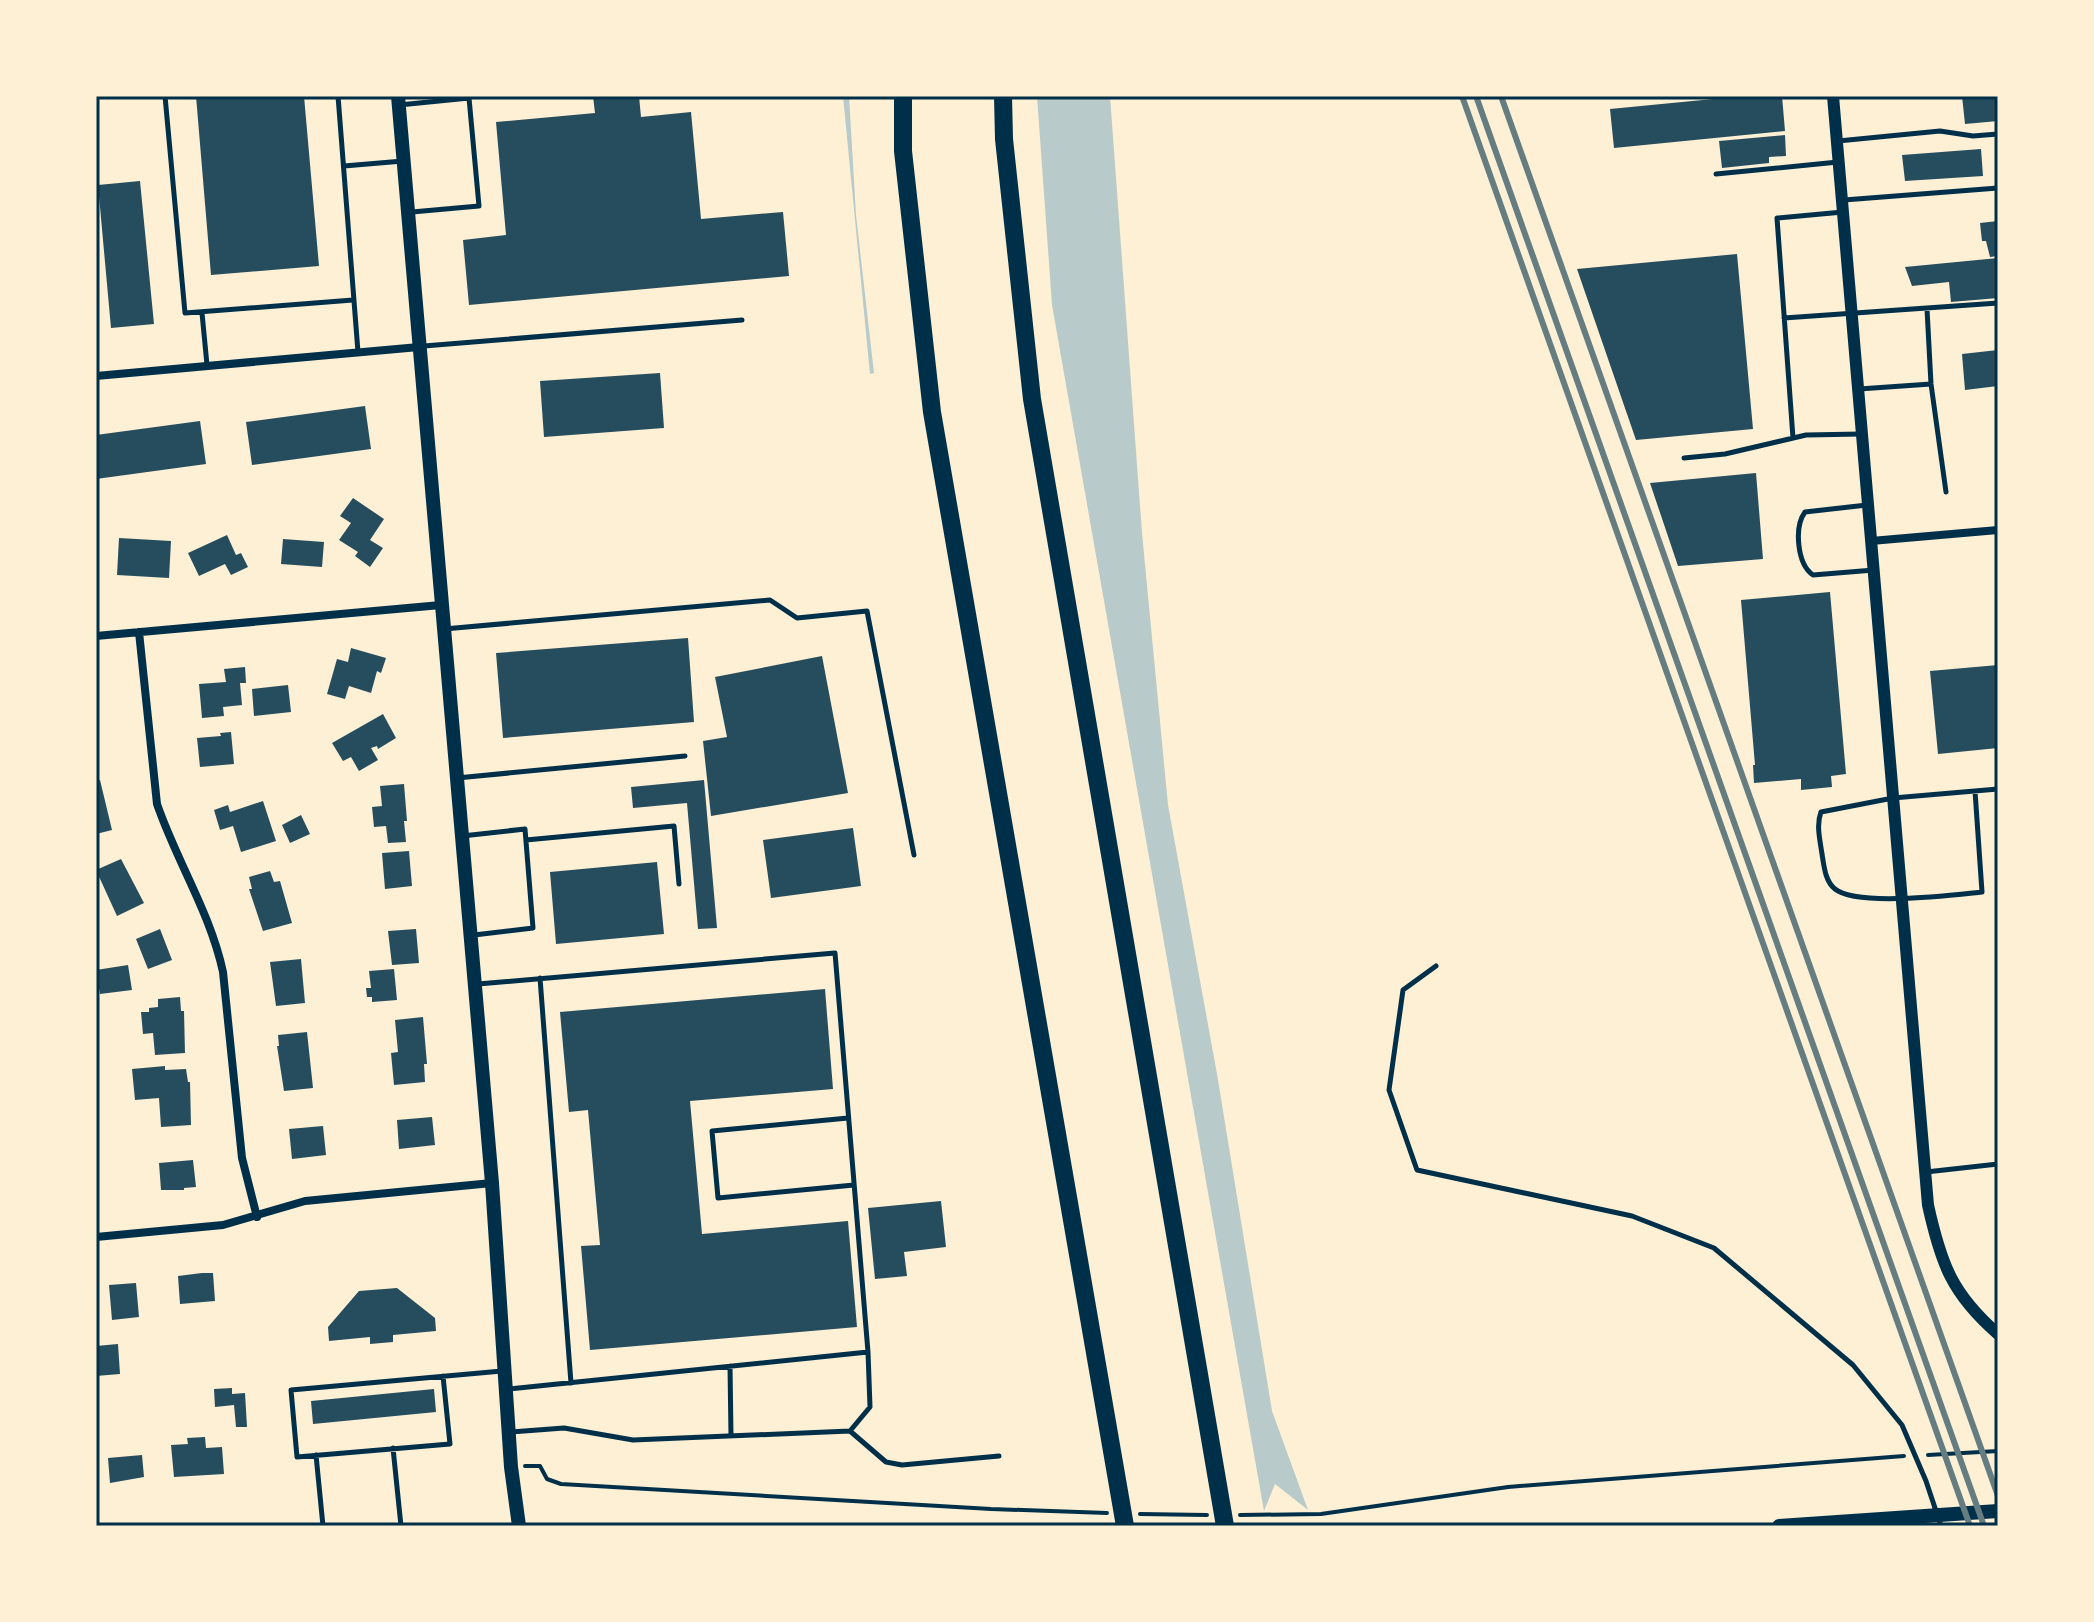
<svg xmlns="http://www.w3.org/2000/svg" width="2094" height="1622" font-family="Helvetica,sans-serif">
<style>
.green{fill:#b9caca}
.building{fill:#264d5e}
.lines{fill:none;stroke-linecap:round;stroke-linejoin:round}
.path{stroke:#003049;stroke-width:4}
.service{stroke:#003049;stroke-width:5}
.minor{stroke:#003049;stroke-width:8}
.tertiary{stroke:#003049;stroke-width:12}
.secondary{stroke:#003049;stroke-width:14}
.motorway{stroke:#003049;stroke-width:18}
.rail{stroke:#657d81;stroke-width:6}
.neatline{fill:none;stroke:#003049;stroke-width:3}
</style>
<rect width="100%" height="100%" fill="#fdf0d5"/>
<!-- green -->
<path class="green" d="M843,96H849L856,215L874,373L870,374Z
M1037,96H1110L1142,533L1168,805L1217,1074L1272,1411L1308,1510L1275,1484L1264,1511L1052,305Z"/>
<!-- building -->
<path class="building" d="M196,96H304L319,266L211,275Z
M593,96H639L641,117L691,112L701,219L783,212L789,276L469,305L463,240L506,235L496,122L595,113Z
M1744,96H1782L1785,131L1614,148L1610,109Z
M1962,96H1998V121L1965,124Z
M1785,135L1786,156L1769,157V163L1722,168L1719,141Z
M1981,149L1983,176L1905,181L1902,155Z
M140,181L154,324L111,328L98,185Z
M1998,221V256L1990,257L1986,241H1982L1980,223Z
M1737,254L1753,429L1636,440L1577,269Z
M1998,258V298L1951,302L1949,282L1912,286L1905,267Z
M1998,350V386L1965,390L1962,354Z
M660,373L664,428L544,437L540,381Z
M365,406L371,449L252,465L246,422Z
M200,421L206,464L96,479V435Z
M1756,473L1763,559L1678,566L1650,483Z
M353,498L384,519L370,540L383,548L370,567L355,556L358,552L339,540L351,523L340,516Z
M227,535L236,555L241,553L248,567L231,575L225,564L199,576L188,553Z
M119,538L171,541L169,578L117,575Z
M283,539L324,542L322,567L281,564Z
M1830,592L1846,774L1831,776L1832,787L1801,790V779L1754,783L1753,765H1755L1741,600Z
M688,638L694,722L503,738L496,653Z
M351,648L386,658L381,673L377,671L371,693L349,686L345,699L327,694L337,659L348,662Z
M822,656L848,793L711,816L703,741L727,737L715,677Z
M1998,665V748L1938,754L1930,671Z
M245,667L246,683H240L242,705L223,707L224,716L202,718L199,684L226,682L224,669Z
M288,685L291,712L254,716L252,689Z
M383,714L396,738L378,749L377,746L371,748L378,760L359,771L351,757L343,761L332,743Z
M231,732L234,764L200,767L197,738L221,736L220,733Z
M100,780L112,830L96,834V781Z
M704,780L717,928L698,929L687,803L633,808L631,787Z
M404,784L407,821H404L406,842L388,843L386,826L374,827L372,807L382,806L380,786Z
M263,801L276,841L241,852L233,826L220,830L214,810L228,805L230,812Z
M301,815L310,834L290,843L282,825Z
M853,828L861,886L771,898L763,840Z
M409,851L412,886L385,889L382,853Z
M121,859L144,903L117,916L96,870Z
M657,862L664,934L556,944L550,872Z
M270,871L274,882L280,881L292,923L263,931L249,889H252L249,877Z
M160,929L172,960L148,969L136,939Z
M416,929L419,963L392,965L388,931Z
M301,959L305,1003L276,1006L270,962Z
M128,965L132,990L100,994L96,970Z
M394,969L397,1000L372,1002V997H367L366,988H371L369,971Z
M825,989L833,1089L690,1101L702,1234L848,1221L857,1327L590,1350L581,1246L600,1245L588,1110L569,1112L560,1012Z
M180,997L181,1011H184L185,1053L155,1055L153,1033L143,1034L141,1012H149V1008L158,1007V999Z
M423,1017L427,1064H424L425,1082L394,1085L391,1053L398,1052L395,1020Z
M307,1032L313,1088L284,1091L277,1046H279L278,1035Z
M165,1066V1070L186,1069L188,1082H190L191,1125L161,1127L159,1098L135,1100L132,1069Z
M432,1117L435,1145L399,1149L397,1120Z
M323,1126L326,1155L292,1159L289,1129Z
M193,1160L196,1187L184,1188V1190H161L159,1163Z
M941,1201L946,1247L904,1252L907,1276L875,1279L868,1208Z
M202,1273H213L215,1301L180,1304L178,1276Z
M136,1283L139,1317L112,1320L109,1285Z
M397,1288L435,1318L436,1331L393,1335V1342L370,1344V1337L329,1341L328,1327L359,1291Z
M118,1344L120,1374L96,1376V1346Z
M232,1388V1394L245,1393L247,1427H236L234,1405L215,1407L214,1389Z
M434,1389L436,1412L313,1424L311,1401Z
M205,1437L206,1448L222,1447L224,1474L174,1477L171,1445L188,1444L187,1438Z
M142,1455L144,1477L110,1483L108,1458Z"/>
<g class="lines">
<!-- path -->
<path class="path" d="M1928,1455L1998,1451
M525,1466H540L547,1479L561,1484L991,1509L1107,1513
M1140,1514L1207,1515
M1240,1515L1321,1514L1508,1487L1904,1456"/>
<!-- service -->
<path class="service" d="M165,96L185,313L353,300
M338,96L358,352
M399,105L469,98L479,206L412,212
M1838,141L1940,131L1973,136L1998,134
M344,166L403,161
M1716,174L1838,162
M1844,200L1998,188
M1927,309L1931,384L1946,492
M202,313L207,365
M1784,318L1998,303
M424,346L742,320
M1859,389L1931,384
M1793,438L1777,218L1843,212
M1684,458L1725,454L1806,435L1861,434
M1867,505L1805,512C1794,527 1797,564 1813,575L1874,570
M444,629L770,600L797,618L867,611L914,855
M457,778L685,756
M1975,791L1982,892C1952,895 1857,907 1835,889C1825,881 1824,866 1822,854C1820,840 1816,825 1821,812L1893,798L1998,789
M462,836L525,829L533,928L474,935
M526,840L674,826L679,884
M1436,966L1403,990L1389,1090L1417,1170L1632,1216L1714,1248L1853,1365L1902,1425L1926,1481L1941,1526
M540,978L571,1383
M478,984L835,953L868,1352L509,1389
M848,1118L712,1131L718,1198L854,1185
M1926,1172L1998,1164
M730,1366L731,1436
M443,1376L450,1444L297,1457L291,1390L502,1371
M850,1431L886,1462L902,1465L999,1456
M511,1432L564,1428L633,1440L850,1431L870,1407L868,1352
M393,1448L401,1526
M316,1455L323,1526"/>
<!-- minor -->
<path class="minor" d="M96,376L419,347
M1871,541L1998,530
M139,632L157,804C177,862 210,912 223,972L242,1158L257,1217
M96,636L441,605
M96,1237L223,1225L305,1201L492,1183"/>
<!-- tertiary -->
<path class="tertiary" d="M1833,96L1928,1205C1941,1264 1952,1294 1998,1334"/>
<!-- secondary -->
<path class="secondary" d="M398,96L492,1183L511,1467L519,1526
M1779,1526L1998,1511"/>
<!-- motorway -->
<path class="motorway" d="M903,96V151L932,412L1125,1526
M1003,96L1004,139L1032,399L1225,1526"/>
<!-- rail -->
<path class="rail" d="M1462,96L1970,1526
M1476,96L1984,1526
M1501,96L1998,1496"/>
</g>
<!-- border -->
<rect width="2094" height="1622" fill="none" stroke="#fdf0d5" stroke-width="196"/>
<rect x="98" y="98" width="1898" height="1426" class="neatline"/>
</svg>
